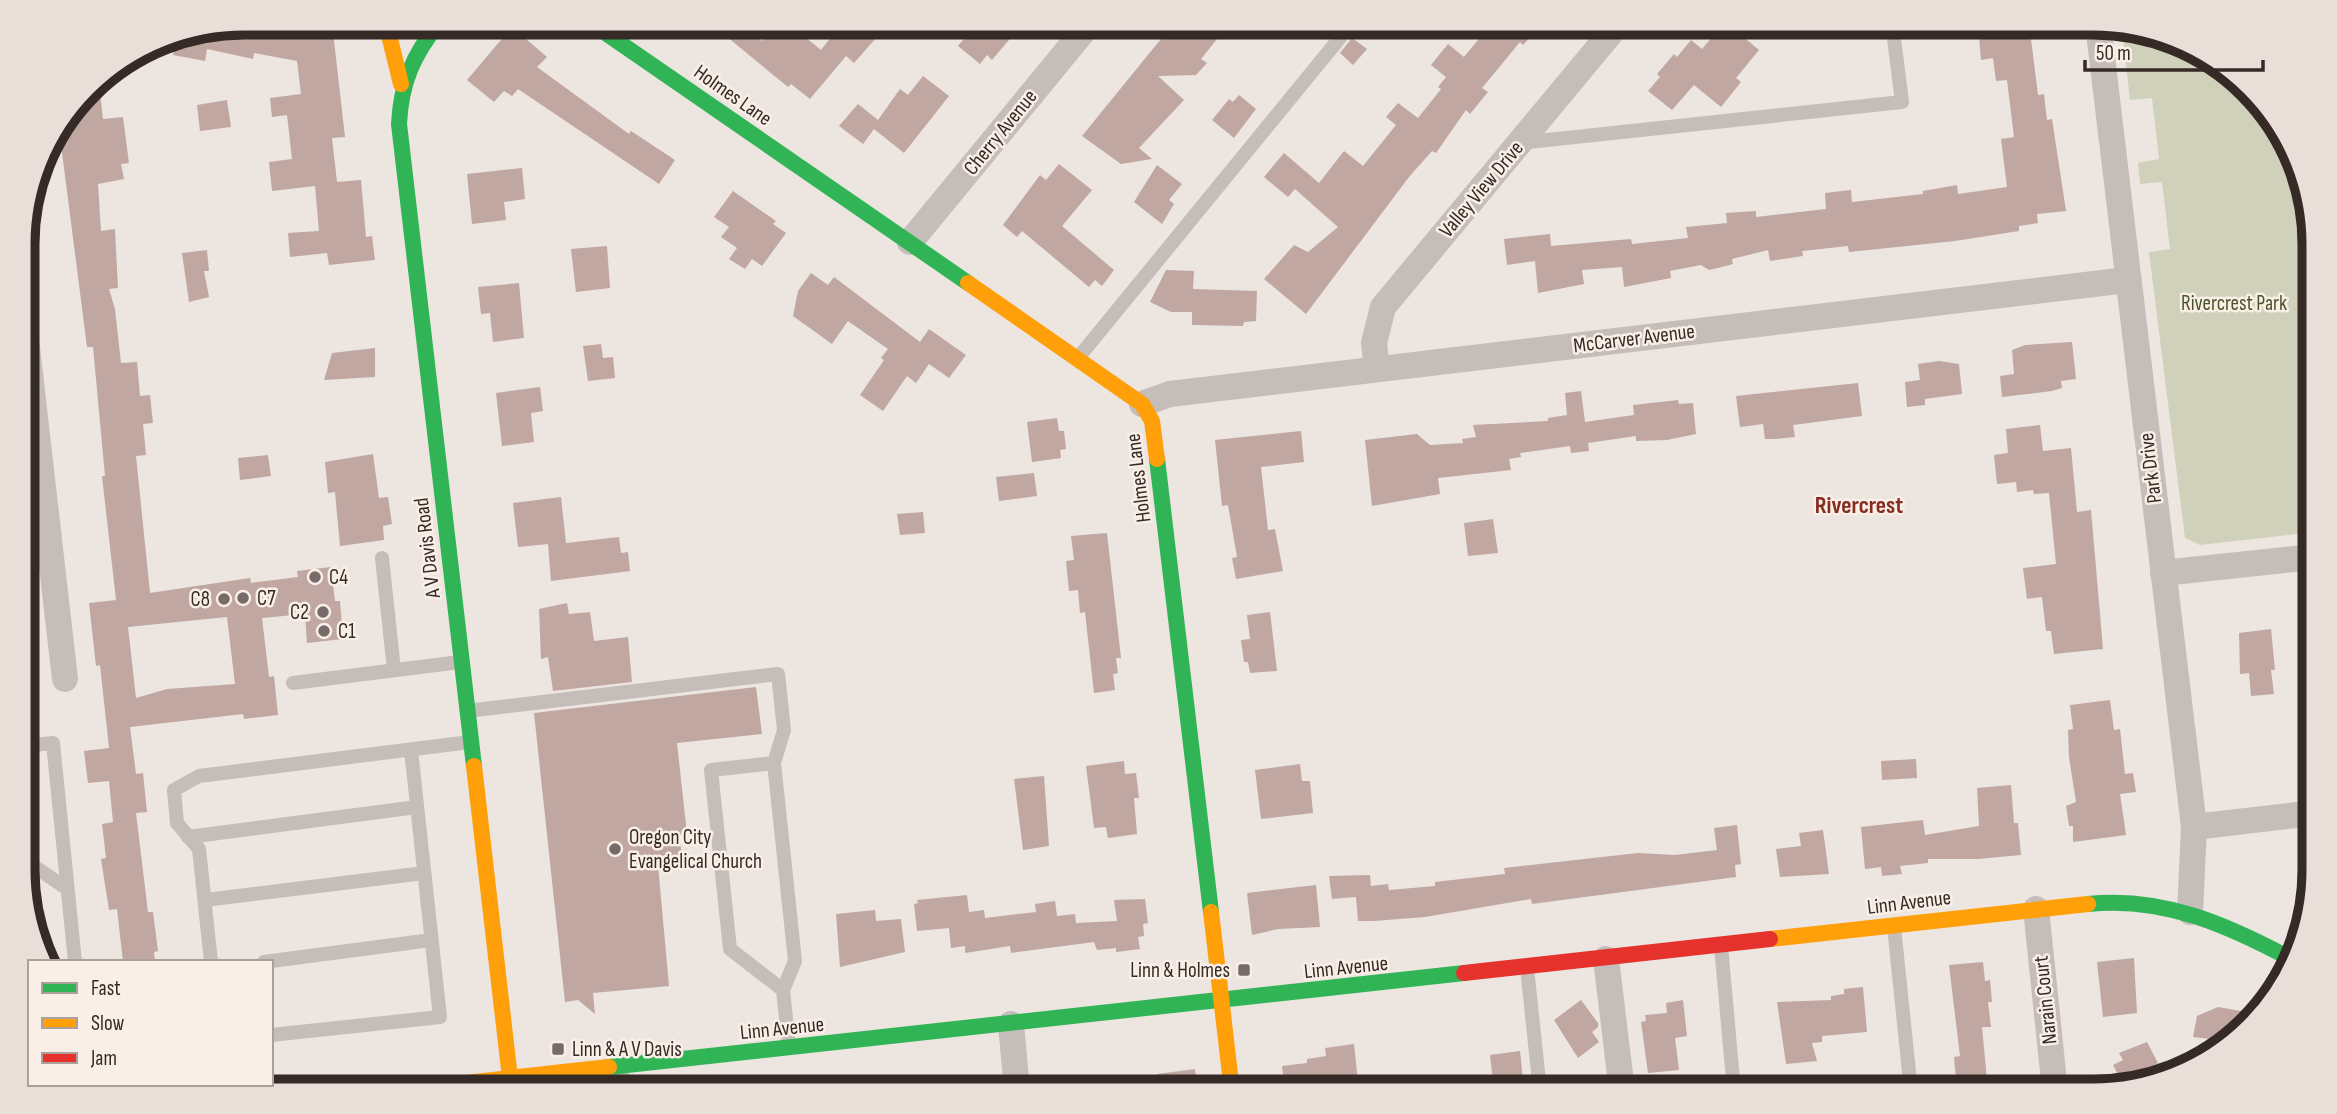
<svg xmlns="http://www.w3.org/2000/svg" width="2337" height="1114" font-family="'Sofia Sans Condensed',sans-serif">
<style>
.green{fill:#cfd1ba}
.building{fill:#c0a7a1;fill-rule:evenodd}
.lines{fill:none;stroke-linecap:round;stroke-linejoin:round}
.lane{stroke:#c5bdb9;stroke-width:14}
.street{stroke:#c5bdb9;stroke-width:26}
.fast{stroke:#30b455;stroke-width:16}
.slow{stroke:#ff9f0a;stroke-width:16}
.jam{stroke:#e5322d;stroke-width:16}
.poi-dot{fill:#766b68;stroke:#f9efe7;stroke-width:2.5}
.labels{text-anchor:middle;stroke-width:5;stroke-linejoin:round;paint-order:stroke}
.street-label{font-size:21px;fill:#362a27;stroke:#f9efe7}
.park-label{font-size:21px;fill:#49542b;stroke:#f9efe7}
.poi-label{font-size:21px;fill:#362a27;stroke:#f9efe7;text-anchor:start}
.quarter-label{font-size:24px;font-weight:bold;fill:#852e20;stroke:#f9efe7}
.rim{fill:none;stroke:#362a27;stroke-width:9}
</style>
<rect width="100%" height="100%" fill="#ece5e0"/>
<!-- green -->
<path class="green" d="M2122,29L2191,45L2277,121L2312,215L2313,532L2200,545L2185,538L2149,252L2170,249L2162,182L2140,184L2138,163L2159,159L2152,98L2130,100Z"/>
<!-- building -->
<path class="building" d="M244,23H332L345,137L332,138L337,182L361,180L366,237L372,236L375,260L329,265L327,253L290,257L288,233L319,231L315,186L272,191L269,162L292,159L287,115L272,117L270,98L301,94L297,61L254,53L253,59L207,49L205,61L173,55L176,43L159,40Z
M710,23H747L762,41L775,26L786,35L793,27L821,50L842,23H874L868,31L877,37L854,63L846,56L810,99L791,84L788,87Z
M977,23H1000L1014,34L992,60L987,55L980,64L958,46Z
M1174,23H1230L1201,59L1207,63L1196,75L1158,76L1184,100L1139,148L1152,159L1121,164L1082,136Z
M1307,23H1331L1337,27L1326,40Z
M1492,23H1543L1523,45L1520,42L1482,88L1488,92L1470,114L1466,110L1436,153L1432,151L1409,177L1306,314L1264,279L1294,245L1308,252L1338,227L1295,189L1288,197L1264,177L1284,153L1319,183L1344,151L1363,166L1396,125L1386,117L1398,103L1418,118L1441,89L1438,87L1446,77L1431,65L1448,44L1464,57Z
M1724,23H1759L1746,39L1759,50L1736,78L1741,82L1721,107L1694,85L1672,110L1648,91L1660,77L1657,74L1674,54L1677,57L1691,40L1702,49Z
M1990,23H2029L2038,95L2044,94L2047,120L2052,119L2066,211L2037,214L2038,223L2019,226V231L1955,241L1849,252L1848,246L1802,251L1803,256L1770,261L1768,250L1732,259L1733,264L1718,268L1709,270L1701,265L1670,271L1671,278L1624,287L1622,267L1582,270L1584,284L1538,293L1535,261L1507,265L1504,239L1550,234L1551,246L1631,239L1632,244L1688,238L1686,227L1727,223L1726,213L1756,211V217L1826,209L1825,193L1851,190L1852,202L1923,194V191L1957,185L1958,194L2007,187L2001,139L2014,137L2007,80L1996,81L1993,58L1981,60L1979,37L1991,36Z
M512,27L547,57L537,67L629,134L631,131L675,160L659,184L518,89L512,96L504,91L494,102L467,80Z
M1352,38L1367,49L1353,65L1340,53Z
M923,76L949,96L904,153L874,129L863,144L839,126L858,104L878,120L900,89L908,95Z
M100,93L103,119L123,117L129,163L121,164L124,179L98,184L101,231L115,229L118,288L109,289L115,309L121,363L137,362L140,396L150,395L153,423L143,424L146,455L136,456L150,593L250,578L251,583L298,577L297,571L331,567L335,601H340L343,639L307,643L305,614L262,618L269,677L274,676L278,715L244,719L243,714L130,727L136,774L143,773L147,812L136,813L148,912H153L158,951L154,952L155,962H123L117,909L109,910L101,859L106,858L102,824L113,822L109,781L88,783L84,751L109,748L100,665L96,666L89,603L116,600L102,476H105L93,347H87L59,129L84,95ZM227,617L235,684L167,689L136,698L128,627Z
M1239,95L1256,109L1234,138L1212,120L1229,99L1233,102Z
M227,100L231,127L200,131L197,105Z
M1059,164L1092,190L1062,226L1114,270L1102,286L1095,280L1089,287L1022,231L1017,237L1003,225L1040,175L1046,180Z
M1157,165L1182,184L1169,200L1174,204L1162,224L1134,202Z
M522,168L525,199L504,202L506,220L472,224L467,174Z
M733,191L776,221L773,224L786,233L762,266L752,259L745,269L729,259L737,248L721,237L729,227L714,217Z
M607,246L610,288L576,292L571,249Z
M207,250L209,271H204L209,297L189,302L182,253Z
M1166,270L1194,271L1193,289L1257,291L1256,321L1244,322L1243,326L1192,325V312H1171L1150,302Z
M811,273L828,285L834,277L920,342L929,329L966,355L949,378L929,364L916,383L907,376L883,411L860,395L884,360L881,358L888,349L848,321L832,344L793,316L798,291Z
M519,283L524,338L493,342L490,313L481,314L478,287Z
M2072,342L2076,379L2061,381L2062,388L2052,391L2002,397L2000,376L2014,374L2012,350L2025,345Z
M601,344L603,358L613,357L615,378L588,381L583,346Z
M375,348V377L324,380L332,353Z
M1939,361L1959,364L1962,394L1925,399V405L1907,407L1905,382L1920,380L1918,364Z
M1858,383L1862,416L1793,425L1795,437L1776,439H1765L1763,424L1740,427L1736,396Z
M540,387L543,411L531,413L534,442L502,446L496,393Z
M1581,391L1585,422L1634,415L1633,405L1678,400L1679,404L1693,403L1696,434L1667,440L1636,441V436L1588,443L1589,451L1571,453L1570,446L1520,453L1521,457L1509,459L1511,470L1438,478L1440,494L1372,506L1365,440L1417,434L1430,445L1463,443L1462,439L1476,437L1473,425L1548,421V418L1567,415L1565,393Z
M1057,418L1059,431H1064L1066,449L1060,450L1061,458L1032,462L1027,422Z
M2040,425L2043,451L2071,448L2077,512L2091,510L2103,649L2054,654L2051,631H2046L2042,597L2027,599L2023,568L2056,564L2049,493L2034,494L2033,490L2017,492L2016,482L1997,484L1994,455L2008,453L2006,429Z
M1301,431L1304,462L1261,467L1268,530L1275,529L1283,571L1236,579L1232,558L1237,557L1228,505L1222,506L1215,440Z
M373,454L379,498L388,497L392,524L383,526L384,540L340,546L335,492L328,493L325,462Z
M268,455L271,476L240,480L238,458Z
M1034,473L1037,496L999,501L996,477Z
M561,497L566,543L619,537L621,553L628,552L630,571L551,581L548,544L518,547L513,503Z
M923,512L925,533L900,535L897,514Z
M1493,519L1498,553L1468,556L1464,523Z
M1107,533L1121,658H1116L1118,673L1113,674L1115,690L1094,693L1085,612L1080,613L1078,590L1069,591L1066,561L1074,560L1071,536Z
M567,603L569,614L590,612L594,641L628,637L632,682L553,691L548,657L541,659L539,609Z
M1270,612L1277,671L1250,673L1248,662H1244L1241,640L1250,639L1247,615Z
M2271,629L2275,670H2271L2274,694L2251,696L2249,673L2240,674L2239,633Z
M756,687L762,734L677,743L687,834L679,835L683,864L658,865L669,986L593,993L595,1014L578,1000L565,1002L534,713Z
M2110,700L2114,730L2120,729L2125,774L2133,773L2136,792L2120,794L2126,835L2073,842V826H2069L2066,806L2076,802L2069,757L2068,730L2073,729L2070,705Z
M1916,759L1917,778L1882,780L1881,761Z
M1124,761L1125,774L1136,773L1139,798H1134L1137,834L1108,838L1106,827L1094,828L1086,766Z
M1300,764L1302,781H1310L1313,813L1261,819L1255,770Z
M1044,776L1049,846L1023,850L1014,779Z
M2011,785L2014,823H2018L2021,855L1978,859H1928V863L1900,866L1902,874L1882,876L1881,867L1865,869L1861,827L1923,820L1925,835L1979,826L1977,788Z
M1737,825L1741,864L1735,865L1736,877L1532,904L1531,899L1425,917L1374,921H1358L1356,897L1332,899L1329,876L1370,875L1371,886L1388,884L1389,890L1435,886V882L1505,874L1504,868L1638,853L1675,855L1717,850L1714,828Z
M1823,830L1829,874L1780,877L1776,849L1801,846L1799,833Z
M1316,885L1320,927L1278,929L1252,935L1247,893Z
M967,895L969,912L984,910L985,918L1036,912L1035,904L1055,901L1057,916L1075,914L1076,923L1117,921L1114,900L1145,899L1148,923L1143,924L1144,936L1138,937L1140,949L1116,952V948L1097,950L1094,942L1011,953L1010,946L965,953V946L951,948L949,928L917,931L914,904L918,903L917,900Z
M875,910L876,921L901,919L905,952L840,967L836,914Z
M2134,958L2137,1013L2103,1017L2097,962Z
M1983,962L1985,981L1990,980L1992,1002H1988L1991,1027H1982L1988,1091H1957L1954,1057L1960,1056L1949,965Z
M1863,987L1867,1032L1822,1036V1042L1812,1043L1817,1061L1786,1064L1777,1002L1831,1000V996L1844,994V989Z
M1581,1000L1598,1023V1027L1592,1032L1599,1042L1578,1058L1554,1020Z
M1683,1000L1687,1036L1675,1038L1679,1070L1648,1073L1641,1022L1646,1021L1645,1015L1667,1013L1666,1003Z
M2218,1007L2252,1013L2227,1041L2193,1037L2197,1016Z
M2147,1042L2158,1063L2150,1067L2154,1075L2123,1085L2113,1065L2123,1060L2119,1053Z
M1354,1044L1359,1091H1285L1282,1066L1307,1063V1059L1326,1056L1325,1048Z
M1520,1051L1523,1080H1517L1518,1091H1494L1490,1055Z
M1195,1069L1198,1091H1159L1157,1074Z"/>
<g class="lines">
<!-- lane -->
<path class="lane" d="M1520,143L1902,102L1892,23
M1078,358L1352,23
M382,558L394,670
M293,683L460,662
M467,711L778,674L784,730L774,763
M24,746L53,743L75,962
M188,837L417,807
M25,860L66,888
M205,900L424,873
M1894,927L1911,1091
M1721,946L1734,1091
M211,962L199,849L177,823L174,790L199,776L470,742
M264,962L431,940
M1527,968L1540,1091
M783,990L730,949L711,770L774,763L795,961L783,990L789,1047
M271,1035L440,1017L411,750
M620,1066L624,1091
M225,1084L226,1087"/>
<!-- street -->
<path class="street" d="M2098,24L2194,827L2190,912
M910,242L1090,23
M23,313L65,679
M1377,368L1374,343L1383,307L1619,23
M1142,404L1170,394L2127,280
M2163,573L2313,557
M2194,827L2314,813
M2036,909L2055,1091
M1606,959L1622,1091
M1011,1024L1017,1091"/>
<!-- fast -->
<path class="fast" d="M439,23C413,55 401,83 399,124L474,766
M591,23L968,283
M1157,459L1211,912
M2088,904C2163,896 2228,925 2293,960
M609,1067L1464,973"/>
<!-- slow -->
<path class="slow" d="M386,23L401,84
M968,283L1142,404L1152,421L1157,459
M474,766L510,1078
M1211,912L1232,1091
M1770,939L2088,904
M392,1091L609,1067"/>
<!-- jam -->
<path class="jam" d="M1464,973L1770,939"/>
</g>
<!-- markers -->
<g class="poi-dot">
<circle cx="315" cy="577" r="7"/>
<circle cx="243" cy="598" r="7"/>
<circle cx="224" cy="599" r="7"/>
<circle cx="323" cy="612" r="7"/>
<circle cx="324" cy="631" r="7"/>
<circle cx="615" cy="849" r="7"/>
<rect x="1237" y="963" width="14" height="14" rx="3.5"/>
<rect x="551" y="1042" width="14" height="14" rx="3.5"/>
</g>
<g class="labels">
<!-- street labels -->
<g class="street-label">
<text transform="translate(733 95) rotate(35)" y="7">Holmes Lane</text>
<text transform="translate(1000 132) rotate(-51)" y="7">Cherry Avenue</text>
<text transform="translate(1481 189) rotate(-50)" y="7">Valley View Drive</text>
<text transform="translate(1634 338) rotate(-7)" y="7">McCarver Avenue</text>
<text transform="translate(2150 468) rotate(-97)" y="7">Park Drive</text>
<text transform="translate(1138 478) rotate(-97)" y="7">Holmes Lane</text>
<text transform="translate(427 548) rotate(-97)" y="7">A V Davis Road</text>
<text transform="translate(1909 902) rotate(-7)" y="7">Linn Avenue</text>
<text transform="translate(1346 967) rotate(-6)" y="7">Linn Avenue</text>
<text transform="translate(2045 1000) rotate(-96)" y="7">Narain Court</text>
<text transform="translate(782 1028) rotate(-6)" y="7">Linn Avenue</text>
</g>
<!-- park labels -->
<g class="park-label">
<text x="2234" y="310">Rivercrest Park</text>
</g>
<!-- poi labels -->
<g class="poi-label">
<text x="329" y="584">C4</text>
<text x="257" y="605">C7</text>
<text x="210" y="606" text-anchor="end">C8</text>
<text x="309" y="619" text-anchor="end">C2</text>
<text x="338" y="638">C1</text>
<text x="629" y="844">Oregon City<tspan x="629" dy="24">Evangelical Church</tspan></text>
<text x="1230" y="977" text-anchor="end">Linn &amp; Holmes</text>
<text x="572" y="1056">Linn &amp; A V Davis</text>
</g>
<!-- quarter labels -->
<g class="quarter-label">
<text x="1859" y="513">Rivercrest</text>
</g>
</g>
<!-- crop -->
<path d="M0 0H2337V1114H0ZM244 35H2093A209 209 0 0 1 2302 244V870A209 209 0 0 1 2093 1079H244A209 209 0 0 1 35 870V244A209 209 0 0 1 244 35Z" fill="#e9dfd8" fill-rule="evenodd"/>
<path class="rim" d="M244 35H2093A209 209 0 0 1 2302 244V870A209 209 0 0 1 2093 1079H244A209 209 0 0 1 35 870V244A209 209 0 0 1 244 35Z"/>
<!-- legend -->
<rect x="28" y="960" width="245" height="126" fill="#f9efe7" stroke="#aba09a" stroke-width="2"/>
<rect x="42" y="983" width="35" height="10" fill="#30b455" stroke="#aba09a" stroke-width="2"/>
<text x="91" y="995" font-size="21" fill="#362a27">Fast</text>
<rect x="42" y="1018" width="35" height="10" fill="#ff9f0a" stroke="#aba09a" stroke-width="2"/>
<text x="91" y="1030" font-size="21" fill="#362a27">Slow</text>
<rect x="42" y="1053" width="35" height="10" fill="#e5322d" stroke="#aba09a" stroke-width="2"/>
<text x="91" y="1065" font-size="21" fill="#362a27">Jam</text>
<!-- scale -->
<path d="M2085 60v10h178v-10" fill="none" stroke="#362a27" stroke-width="3.5"/>
<text x="2096" y="60" font-size="21" fill="#362a27" stroke="#f9efe7" stroke-width="5" paint-order="stroke">50 m</text>
</svg>
